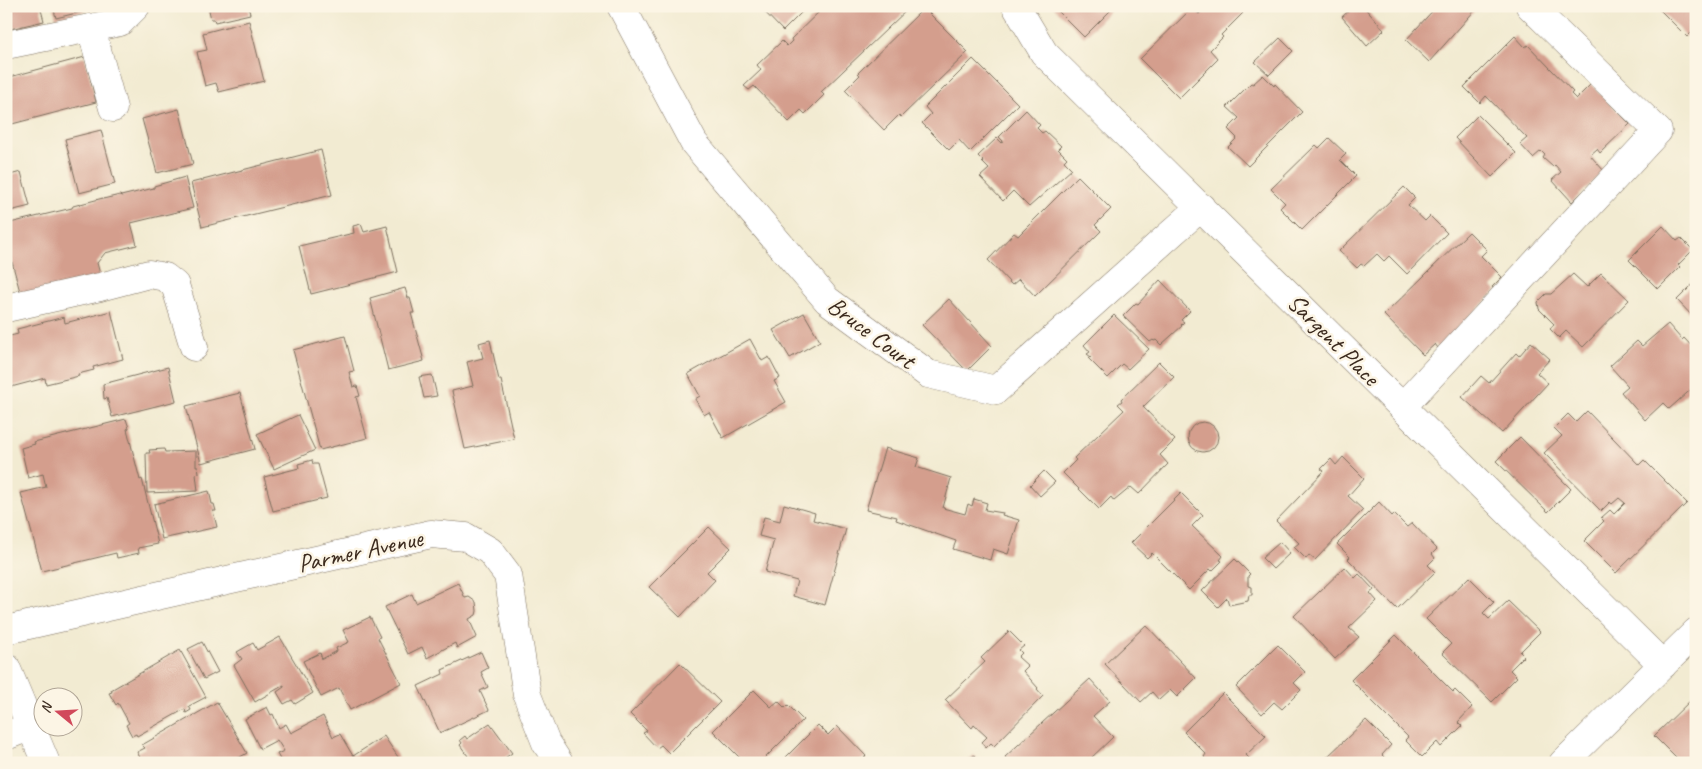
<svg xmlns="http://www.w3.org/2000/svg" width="1702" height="769" font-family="Caveat,sans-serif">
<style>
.building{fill:#d49e8d}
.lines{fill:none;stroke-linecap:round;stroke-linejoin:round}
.minor-casing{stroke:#7b6e5d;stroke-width:29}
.minor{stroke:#fff;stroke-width:28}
.labels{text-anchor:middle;stroke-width:5;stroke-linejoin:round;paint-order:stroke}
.street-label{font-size:25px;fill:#3b2a1e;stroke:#fcf5e5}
</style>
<rect width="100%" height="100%" fill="#fcf5e5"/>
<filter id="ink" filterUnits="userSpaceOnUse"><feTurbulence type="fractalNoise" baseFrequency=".02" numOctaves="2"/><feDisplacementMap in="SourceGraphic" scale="10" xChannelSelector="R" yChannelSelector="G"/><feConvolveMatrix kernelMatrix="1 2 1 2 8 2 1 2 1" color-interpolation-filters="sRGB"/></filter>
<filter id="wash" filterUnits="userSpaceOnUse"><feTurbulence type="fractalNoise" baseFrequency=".0096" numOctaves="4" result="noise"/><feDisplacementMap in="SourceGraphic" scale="20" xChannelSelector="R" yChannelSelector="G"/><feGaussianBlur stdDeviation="1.12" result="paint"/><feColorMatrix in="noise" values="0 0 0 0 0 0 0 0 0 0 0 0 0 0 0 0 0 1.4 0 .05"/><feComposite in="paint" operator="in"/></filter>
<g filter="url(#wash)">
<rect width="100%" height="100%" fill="#f2ebd2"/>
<g id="blocks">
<!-- building -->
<path class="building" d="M6,6H40L44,21L6,30Z
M53,6H101V7L56,18Z
M208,6H248L250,14L215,22L214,19H211Z
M759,6H811L808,10L806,8L783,31Z
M825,6H911L821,92L824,95L805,114L801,110L789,122L754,86L749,90L744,86L761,70L757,65L782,41L787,46L792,41L791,39Z
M1053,6H1115L1084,37Z
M1207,6H1218L1222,10L1225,6H1236L1243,13L1221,35L1223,37L1210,50L1218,59L1179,98L1140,59L1192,8L1199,14Z
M1354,6H1363L1384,30L1367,46L1342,17Z
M1437,6H1484L1480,11L1476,9L1429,62L1406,40Z
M1656,6H1696V28L1687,37Z
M924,8L968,52L901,117L899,115L884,130L845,90L860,75L858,73Z
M249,21L264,81L219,92L216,83L205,86L197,52L207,50L203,33Z
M1515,36L1525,47L1528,45L1573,92L1571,94L1576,99L1591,84L1630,124L1600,153L1597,149L1590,155L1604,171L1572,202L1552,180L1561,172L1555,165L1553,167L1543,158L1545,155L1541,151L1533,158L1520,144L1527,138L1486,96L1480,103L1464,87Z
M1280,38L1293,51L1269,75L1255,62Z
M85,57L96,102L12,124L6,101V78Z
M973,59L1018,104L970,152L959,140L949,150L922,123L931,114L925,107Z
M1263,75L1274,86L1275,84L1302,112L1248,166L1228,147L1237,138L1228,129L1239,118L1227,107L1251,83L1253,84Z
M179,109L193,164L157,173L142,119Z
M1026,110L1040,125L1037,128L1042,133L1045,131L1061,146L1058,149L1067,158L1064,161L1072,169L1029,207L1013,191L1003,201L980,177L989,169L982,162L983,161L978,156L997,138L1002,143L1003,141L999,137Z
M1478,115L1516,153L1492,177L1455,138Z
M101,130L115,184L79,193L65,139Z
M1329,138L1346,154L1340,160L1356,176L1302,230L1280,208L1285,203L1271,189L1316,145L1319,148Z
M321,150L332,195L202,227L191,183Z
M21,172L30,206L6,212V176Z
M1078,176L1111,209L1095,225L1101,231L1035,296L1019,279L1012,285L988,260L1014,233L1018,236Z
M185,177L193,208L131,223L137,245L105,253L97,263L101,278L22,299L6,240V224L72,208L73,206L103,198V199L120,195L121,196L154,188V186Z
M1404,187L1415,198L1408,205L1425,221L1430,216L1447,233L1407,274L1389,256L1384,261L1377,254L1364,266L1361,264L1357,268L1339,251Z
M361,224L364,232L387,226L398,272L311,294L299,246L354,233L353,226Z
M1663,226L1677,241L1681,238L1693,250L1678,265L1680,267L1658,289L1629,260Z
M1469,232L1487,250L1481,256L1502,277L1492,287L1496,291L1438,348L1435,344L1423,355L1384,315Z
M1601,273L1629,300L1583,347L1566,331L1559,338L1550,329L1554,324L1539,309L1538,302L1546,294H1551L1573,274L1587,287Z
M1160,280L1190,311L1181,320L1184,322L1181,325L1182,326L1161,345L1156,340L1154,341L1153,340L1150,342L1123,316L1136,303L1138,304Z
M1694,283L1696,285V320L1677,300Z
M405,288L408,298H410L414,313H411L424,361L388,370L370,298Z
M949,299L992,346L967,371L922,325Z
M111,311L123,359L93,367L94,370L78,374L79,376L46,384L45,378L11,387L6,367V337L18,334L17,329L64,317L65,323Z
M804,313L820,341L790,358L773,330Z
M1114,315L1149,349L1128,369L1122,364L1108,378L1089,359L1091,357L1087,354L1090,352L1084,345Z
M1668,324L1682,340L1684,338L1696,351V358L1693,360L1696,364V385L1669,409L1663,403L1645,420L1621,392L1628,386L1610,366L1637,341L1642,346Z
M345,336L354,371L349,372L353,387L357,386L360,396L356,397L367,438L320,450L293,350Z
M750,339L762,361L769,357L780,378L774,381L786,402L723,438L709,412L704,415L695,399L700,396L688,374Z
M490,340L499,380H501L514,439L465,449L452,391L473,386L467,362L483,358L479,343Z
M1531,342L1550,359L1537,373L1548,383L1502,433L1462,397L1481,376L1489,383L1516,353L1519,356Z
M1159,362L1174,377L1143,407L1175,440L1160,455L1168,464L1139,494L1131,487L1114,501L1111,497L1099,509L1063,473L1076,460L1074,458L1124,410L1118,404L1122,401L1121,399Z
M168,367L176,401L112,417L107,398L104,399L103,384Z
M432,375L437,396L424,398L419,377Z
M240,393L255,449L201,463L186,406Z
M1587,411L1639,465L1644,460L1687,503L1616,573L1584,541L1604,521L1601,518L1610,510L1614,514L1625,503L1619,498L1612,504L1610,502L1601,511L1544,453L1562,436L1554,428L1568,414L1576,422Z
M298,415L315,450L274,469L257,434Z
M126,419L129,428L127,429L140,480L142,479L158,544L138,548L139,553L117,558L116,553L42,571L21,493L46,487L43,474L28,478L21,448L35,444L34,442Z
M1188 437a15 15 0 1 1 30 0a15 15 0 1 1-30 0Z
M1520,437L1571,489L1548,512L1496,461Z
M885,448L919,458L916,467L951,478L943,508L965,514L968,504L972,506L974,499L987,503L985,510L1003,513L1002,515L1019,520L1008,554L993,549L990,560L953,549L956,541L896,520L897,517L866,510Z
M164,449L165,452L196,451V466H198L199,473L196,474L198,491L147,493L146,453H150L149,450Z
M1343,457L1364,478L1348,496L1363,510L1315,560L1309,555L1306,559L1294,547L1299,543L1276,521L1324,471L1321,469L1331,459L1336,465Z
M312,460L313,464H318L327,498L273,511L264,477L299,468L298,464Z
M1044,471L1055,482L1040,496L1030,485Z
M209,491L212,504H214L216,511H213L217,527L162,539L154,504Z
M1181,493L1203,515L1192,526L1223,556L1220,560L1222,561L1212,571L1210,569L1189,590L1152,553L1147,558L1131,543Z
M1379,502L1392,516L1394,514L1407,527L1412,523L1437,549L1432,554L1435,558L1428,565L1435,572L1397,609L1348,559L1350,557L1337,544Z
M784,504L815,513L813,520L846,529L825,605L793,596L797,581L765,572L774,540L759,536L764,517L780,521Z
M709,527L731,548L707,572L715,580L680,617L649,587Z
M1280,542L1290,553L1273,569L1262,558Z
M1235,559L1250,574L1248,576V586L1252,587V595H1249L1248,601L1229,605L1227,598L1218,607L1202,591Z
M1345,567L1355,578L1359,574L1374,590L1370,593L1377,601L1349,628L1359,637L1335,659L1294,616Z
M1469,577L1494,602L1483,613L1489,619L1508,601L1540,632L1520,652L1524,656L1510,670L1517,677L1492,702L1442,653L1451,644L1426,619Z
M458,583L465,598L469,597L476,602L477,611L476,615L469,619L477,637L457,648L455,643L427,658L422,647L408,654L385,607L412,594L416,603Z
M370,617L380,637L378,638L401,683L350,710L339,688L321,697L303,661L320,653L322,659L337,651L336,648L349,642L343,630Z
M1146,625L1196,678L1177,697L1170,690L1159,700L1152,692L1141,702L1105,664Z
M1009,631L1024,646L1019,650L1022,653L1018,657L1028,666L1023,671L1038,688L1037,689L1043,696L994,746L991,743L986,748L982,742L987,737L974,725L972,728L945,700L985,662L981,658Z
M1396,635L1453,692L1455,690L1472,707L1458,722L1462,726L1441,747L1437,742L1422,757L1405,740L1408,737L1351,680Z
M280,637L313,693L295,704L292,700L284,704L277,692L284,687V685L255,702L234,665L242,659L237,652L253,643L257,650Z
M202,642L218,672L204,679L188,649Z
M1278,645L1305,672L1294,683L1301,690L1282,709L1274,702L1262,714L1236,687Z
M180,650L206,697L189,706L191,710L186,713L185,709L137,736L136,734L132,736L126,725L129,723L118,703L116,705L109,693L112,692L111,690Z
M481,652L488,668L481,672L488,687L480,691L489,710L440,733L418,686L443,674L442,670Z
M680,663L720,702L669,753L661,745L657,748L643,733L647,731L630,714Z
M1090,679L1110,701L1093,716L1113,737L1089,760L1092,763H1010L1005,757Z
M754,690L771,707L778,701L785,708L788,705L803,720L760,763H745L713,731Z
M1223,693L1266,736L1246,755L1254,763H1215L1213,760L1209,763L1204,757L1206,754L1184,732Z
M1693,698L1696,701V762L1681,763L1654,736Z
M217,702L247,753L230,763H143L137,752L145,748L142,745Z
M267,707L271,715L273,714L279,728L286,724L291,733L323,716L333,737L340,734L353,756L384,736L402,763H282L277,754L284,751L277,740L260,749L245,719Z
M1366,720L1391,745L1382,755L1390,763H1330L1326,758Z
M490,723L512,753L505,758L509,763H459L468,756L460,745L462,743L460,740L465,736L467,739Z
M818,725L828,735L837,726L866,756L859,763H792L786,757Z
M974,755L981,763H965Z"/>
</g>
</g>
<g filter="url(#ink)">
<use href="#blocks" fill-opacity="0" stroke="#7b6e5d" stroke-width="1"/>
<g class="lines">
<!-- minor casing -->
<g class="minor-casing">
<path id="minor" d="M621,6L694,143L827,300L928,374L996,390L1201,207
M1016,6L1044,53L1663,665
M91,28L113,108
M6,45L120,22L136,6
M6,308L100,287L149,274L165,277L175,285L194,347
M1402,407L1658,131L1530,6
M6,630L431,534L466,537L490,551L508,575L527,695L546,743L559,763
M6,667L46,763
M6,736L31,726
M1563,763L1696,632"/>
</g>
<!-- minor -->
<use href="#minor" class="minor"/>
</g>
</g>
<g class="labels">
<!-- street labels -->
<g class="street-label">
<text transform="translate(872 332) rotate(37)" y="9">Bruce Court</text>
<text transform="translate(1334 339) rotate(45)" y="9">Sargent Place</text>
<text transform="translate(360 550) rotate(-12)" y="9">Parmer Avenue</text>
</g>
</g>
<!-- margin -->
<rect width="1702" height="769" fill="none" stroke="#fcf5e5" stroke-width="25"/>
<!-- north arrow -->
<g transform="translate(58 712) rotate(288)"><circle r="24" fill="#fcf5e5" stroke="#afa495"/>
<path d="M0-4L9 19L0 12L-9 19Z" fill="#d1495b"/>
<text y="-8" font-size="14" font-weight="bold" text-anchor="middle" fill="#3b2a1e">N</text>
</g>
</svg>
